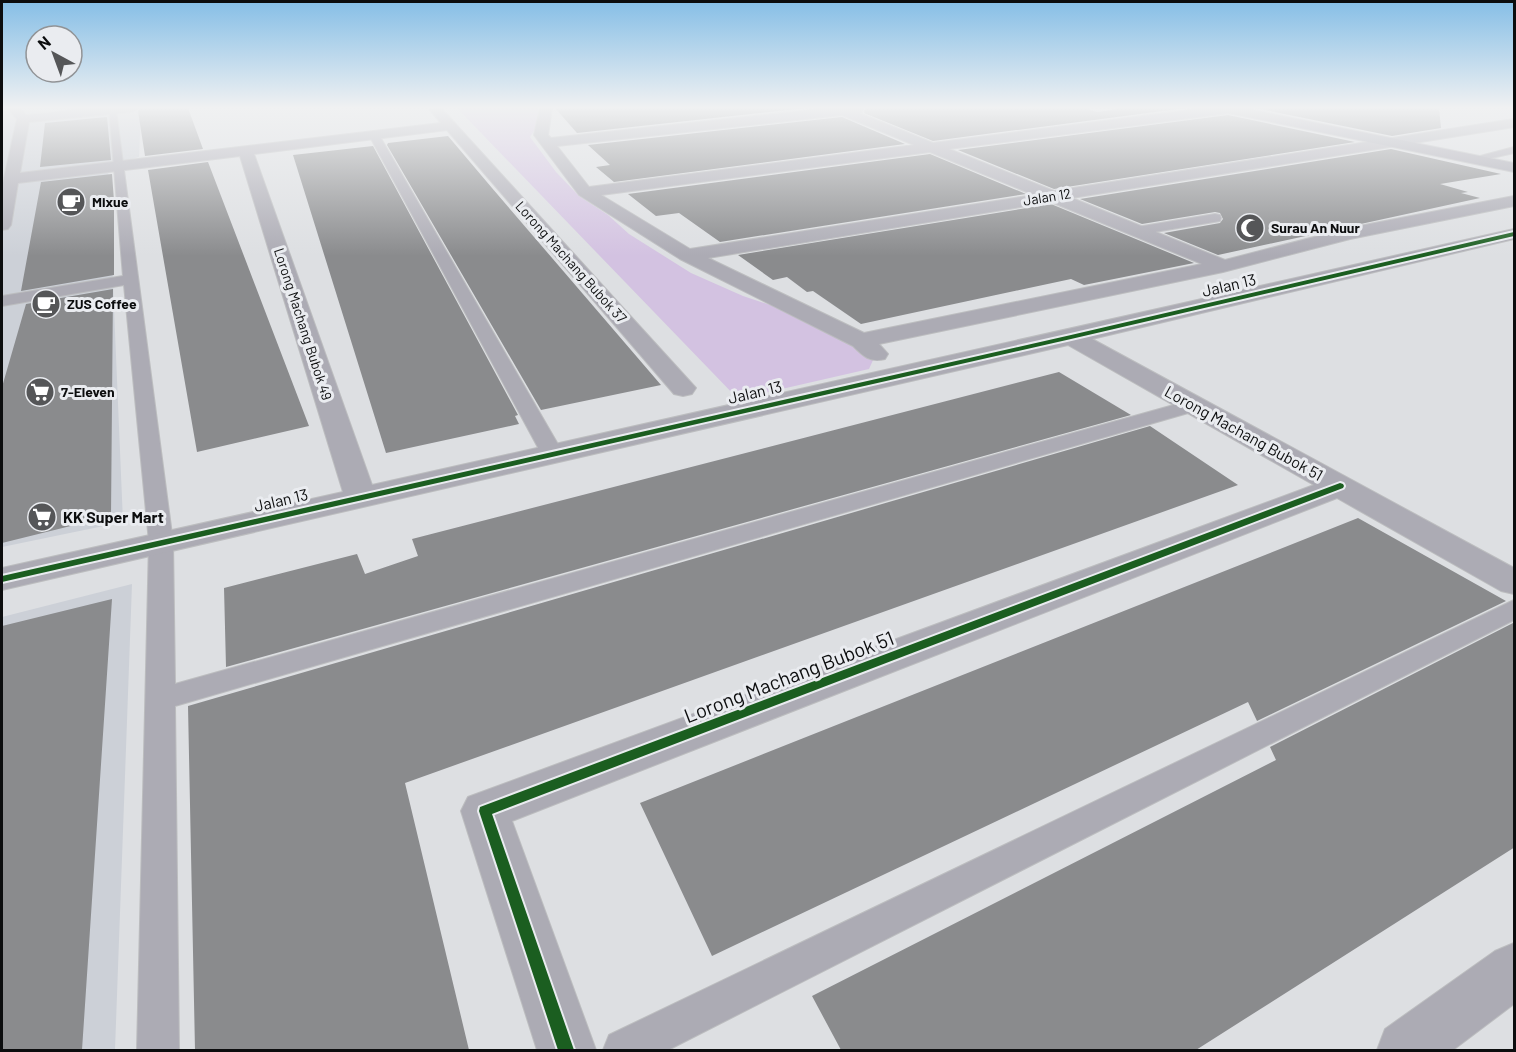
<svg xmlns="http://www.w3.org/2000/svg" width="1516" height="1052" font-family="Barlow,sans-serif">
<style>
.built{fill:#ccd0d7}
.green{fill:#d3c2e1}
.building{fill:#8a8b8d}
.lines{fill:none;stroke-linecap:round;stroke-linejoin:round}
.lane-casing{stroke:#bcbdbf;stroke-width:2}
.street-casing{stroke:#bcbdbf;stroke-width:2}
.secondary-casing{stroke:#bcbdbf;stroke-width:2}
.lane{fill:#acabb4;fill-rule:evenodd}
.street{fill:#acabb4;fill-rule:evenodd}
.secondary{fill:#a2a1ac;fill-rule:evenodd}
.cycleway-casing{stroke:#eaecf0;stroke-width:4}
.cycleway{fill:#1b5e20;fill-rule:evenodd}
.labels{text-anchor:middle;stroke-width:6;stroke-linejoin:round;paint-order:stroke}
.far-street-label{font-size:14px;fill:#0c0d0e;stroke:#eaecf0}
.far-poi-label{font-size:14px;font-weight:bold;fill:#0c0d0e;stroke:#eaecf0;text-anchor:start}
.street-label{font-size:16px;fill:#0c0d0e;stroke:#eaecf0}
.poi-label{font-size:16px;font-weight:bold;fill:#0c0d0e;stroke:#eaecf0;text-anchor:start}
.near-street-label{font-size:20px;fill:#0c0d0e;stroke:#eaecf0}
</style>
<rect width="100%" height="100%" fill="#dddfe2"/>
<!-- built -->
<path class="built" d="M2,108H155L141,110L139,157L108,166L123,522L2,547Z
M132,584L115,1050H2V617Z"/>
<!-- green -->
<path class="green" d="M457,108H538L539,123L530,137L556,172L579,196L608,215L629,234L691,273L743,296L816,320L874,358L869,369L738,399Z"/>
<!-- building -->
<path class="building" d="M140,108H188L203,149L145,156L138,111Z
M555,108H805L577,133Z
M865,108H1085L1097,112L1124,108H1185L933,141L864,113Z
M1256,108H1439L1441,128L1392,136Z
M1228,115L1355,142L1054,189L958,150Z
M107,117L111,160L40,167L45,123Z
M842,117L905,144L614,182L596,167L610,165L588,145Z
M448,136L492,188L661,385L541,410L387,145L388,143Z
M373,146L518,415L515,416L519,424L386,453L293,155Z
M1391,149L1501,174L1440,184L1468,192L1461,193L1480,198L1218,255L1164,233L1220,223L1223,219L1220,213L1215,212L1142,224L1080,199Z
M930,154L1026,194L720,242L679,213L656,216L628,194Z
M208,162L309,426L197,452L148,170Z
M112,174L114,201V275L21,291L41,182Z
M1051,204L1194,263L1084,285L1071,279L861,324L813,291L807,292L787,277L773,280L738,255Z
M113,289L111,516L2,543V387L26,304Z
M1059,372L1131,415L226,667L224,588L357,554L365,574L418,556L412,539Z
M1150,426L1238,485L405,783L469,1050H195L188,706Z
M1358,518L1506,601L1257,721L1248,702L712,956L640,803Z
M112,599L82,1050H2V626Z
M1515,622V847L1196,1050H841L812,996L1276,760L1270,747Z"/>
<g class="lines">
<!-- lane casing -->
<g class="lane-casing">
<path id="lane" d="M109,108L116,110L173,542L175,684L1188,401H1202L1205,405L1202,409L175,706L179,1050H137L149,542L124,285L2,306V296L123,276Z
M374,132L379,135L563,453L560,458L552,459L544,458L541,453L369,135Z
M1514,147V153L1474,162L1469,159Z
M1215,214L1220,215L1221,218L1220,221L1137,235L1130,231L1137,227Z
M1514,600V620L668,1050H603L609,1035Z"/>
</g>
<!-- street casing -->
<g class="street-casing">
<path id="street" d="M7,108H20L26,115L92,108H138L132,112L29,122L20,173L441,123L430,110L441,108L696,388L692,394L683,396L674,394L447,130L254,154L372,485L1514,229V239L1092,339L1514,568V594L1501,591L1337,498L512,821L596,1050H537L461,811L468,797L1314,485L1068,345L2,590V568L343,492L240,156L18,183L11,225L8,229L2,230V187L17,119Z
M540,108H552L548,135L551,138L829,108H863L862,113H859L933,143L1205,108H1243L1237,112L949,149L1054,191L1514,119V127L1072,198L1225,260L1349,228L1514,196V206L1350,239L1223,272L879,344L888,354L885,359C870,363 863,356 853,346L680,259L579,195L534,135ZM842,115L914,145L589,187L557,146ZM930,152L1034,195L690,249L601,195ZM1051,202L1202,264L864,333L708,258Z
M1514,943V1004L1453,1050H1377L1385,1029L1495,951Z"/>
</g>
<!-- secondary casing -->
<g class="secondary-casing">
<path id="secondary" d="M1217,108H1243L1514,163V172L1223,112Z"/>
</g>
<!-- lane -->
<use href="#lane" class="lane"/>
<!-- street -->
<use href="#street" class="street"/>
<!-- secondary -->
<use href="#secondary" class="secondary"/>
<!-- cycleway casing -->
<g class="cycleway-casing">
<path id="cycleway" d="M1514,232V236L1071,339L2,582V576L1071,335Z
M1340,483L1343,484L1344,486L1343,488L492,814L574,1050H558L479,811L480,807Z"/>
</g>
<!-- cycleway -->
<use href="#cycleway" class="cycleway"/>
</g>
<!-- sky -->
<linearGradient id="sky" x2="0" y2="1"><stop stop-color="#85bee6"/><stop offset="0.42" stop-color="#f0f1f2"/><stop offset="1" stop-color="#f0f1f2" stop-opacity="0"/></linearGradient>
<rect width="1516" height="256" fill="url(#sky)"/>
<!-- icons -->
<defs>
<g id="cafe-disc" transform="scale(1.5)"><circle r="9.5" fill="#555658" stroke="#eaecf0"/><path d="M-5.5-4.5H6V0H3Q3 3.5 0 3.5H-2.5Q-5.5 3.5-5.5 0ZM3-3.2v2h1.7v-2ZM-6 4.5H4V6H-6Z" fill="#fff"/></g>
<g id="mosque-disc" transform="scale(1.5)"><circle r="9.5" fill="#555658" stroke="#eaecf0"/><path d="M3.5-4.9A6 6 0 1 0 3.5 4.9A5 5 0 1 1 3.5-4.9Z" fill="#fff"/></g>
<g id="supermarket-disc" transform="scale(1.5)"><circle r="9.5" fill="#555658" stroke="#eaecf0"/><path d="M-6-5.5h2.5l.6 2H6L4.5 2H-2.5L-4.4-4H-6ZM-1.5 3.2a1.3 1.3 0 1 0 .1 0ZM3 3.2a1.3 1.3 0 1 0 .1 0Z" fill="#fff"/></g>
</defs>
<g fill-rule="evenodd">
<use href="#cafe-disc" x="71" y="202"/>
<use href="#mosque-disc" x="1250" y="228"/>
<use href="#cafe-disc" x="46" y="304"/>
<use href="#supermarket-disc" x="40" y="392"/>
<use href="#supermarket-disc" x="42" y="517"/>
</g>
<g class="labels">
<!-- far-street labels -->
<g class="far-street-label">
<text transform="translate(1047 197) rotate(-9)" y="5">Jalan 12</text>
<text transform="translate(571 262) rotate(48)" y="5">Lorong Machang Bubok 37</text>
<text transform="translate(303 324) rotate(72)" y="5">Lorong Machang Bubok 49</text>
</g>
<!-- far-poi labels -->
<g class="far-poi-label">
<text x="92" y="207">Mixue</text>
<text x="1271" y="233">Surau An Nuur</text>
<text x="67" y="309">ZUS Coffee</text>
<text x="61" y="397">7-Eleven</text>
</g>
<!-- street labels -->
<g class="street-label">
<text transform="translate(1229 285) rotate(-13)" y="6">Jalan 13</text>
<text transform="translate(755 392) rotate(-13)" y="6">Jalan 13</text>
<text transform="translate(1244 433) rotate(29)" y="6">Lorong Machang Bubok 51</text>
<text transform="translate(281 500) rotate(-13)" y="6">Jalan 13</text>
</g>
<!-- poi labels -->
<g class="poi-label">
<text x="63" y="523">KK Super Mart</text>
</g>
<!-- near-street labels -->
<g class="near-street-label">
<text transform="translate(789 677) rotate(-21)" y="7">Lorong Machang Bubok 51</text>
</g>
</g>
<!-- border -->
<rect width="1516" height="1052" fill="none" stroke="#0c0d0e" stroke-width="6"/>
<!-- north arrow -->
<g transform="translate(54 54) rotate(319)"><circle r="28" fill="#eaecf0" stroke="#919396" stroke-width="1.5"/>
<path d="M0-4.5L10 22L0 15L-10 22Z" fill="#555658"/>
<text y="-9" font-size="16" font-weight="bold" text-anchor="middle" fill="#0c0d0e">N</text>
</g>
</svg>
